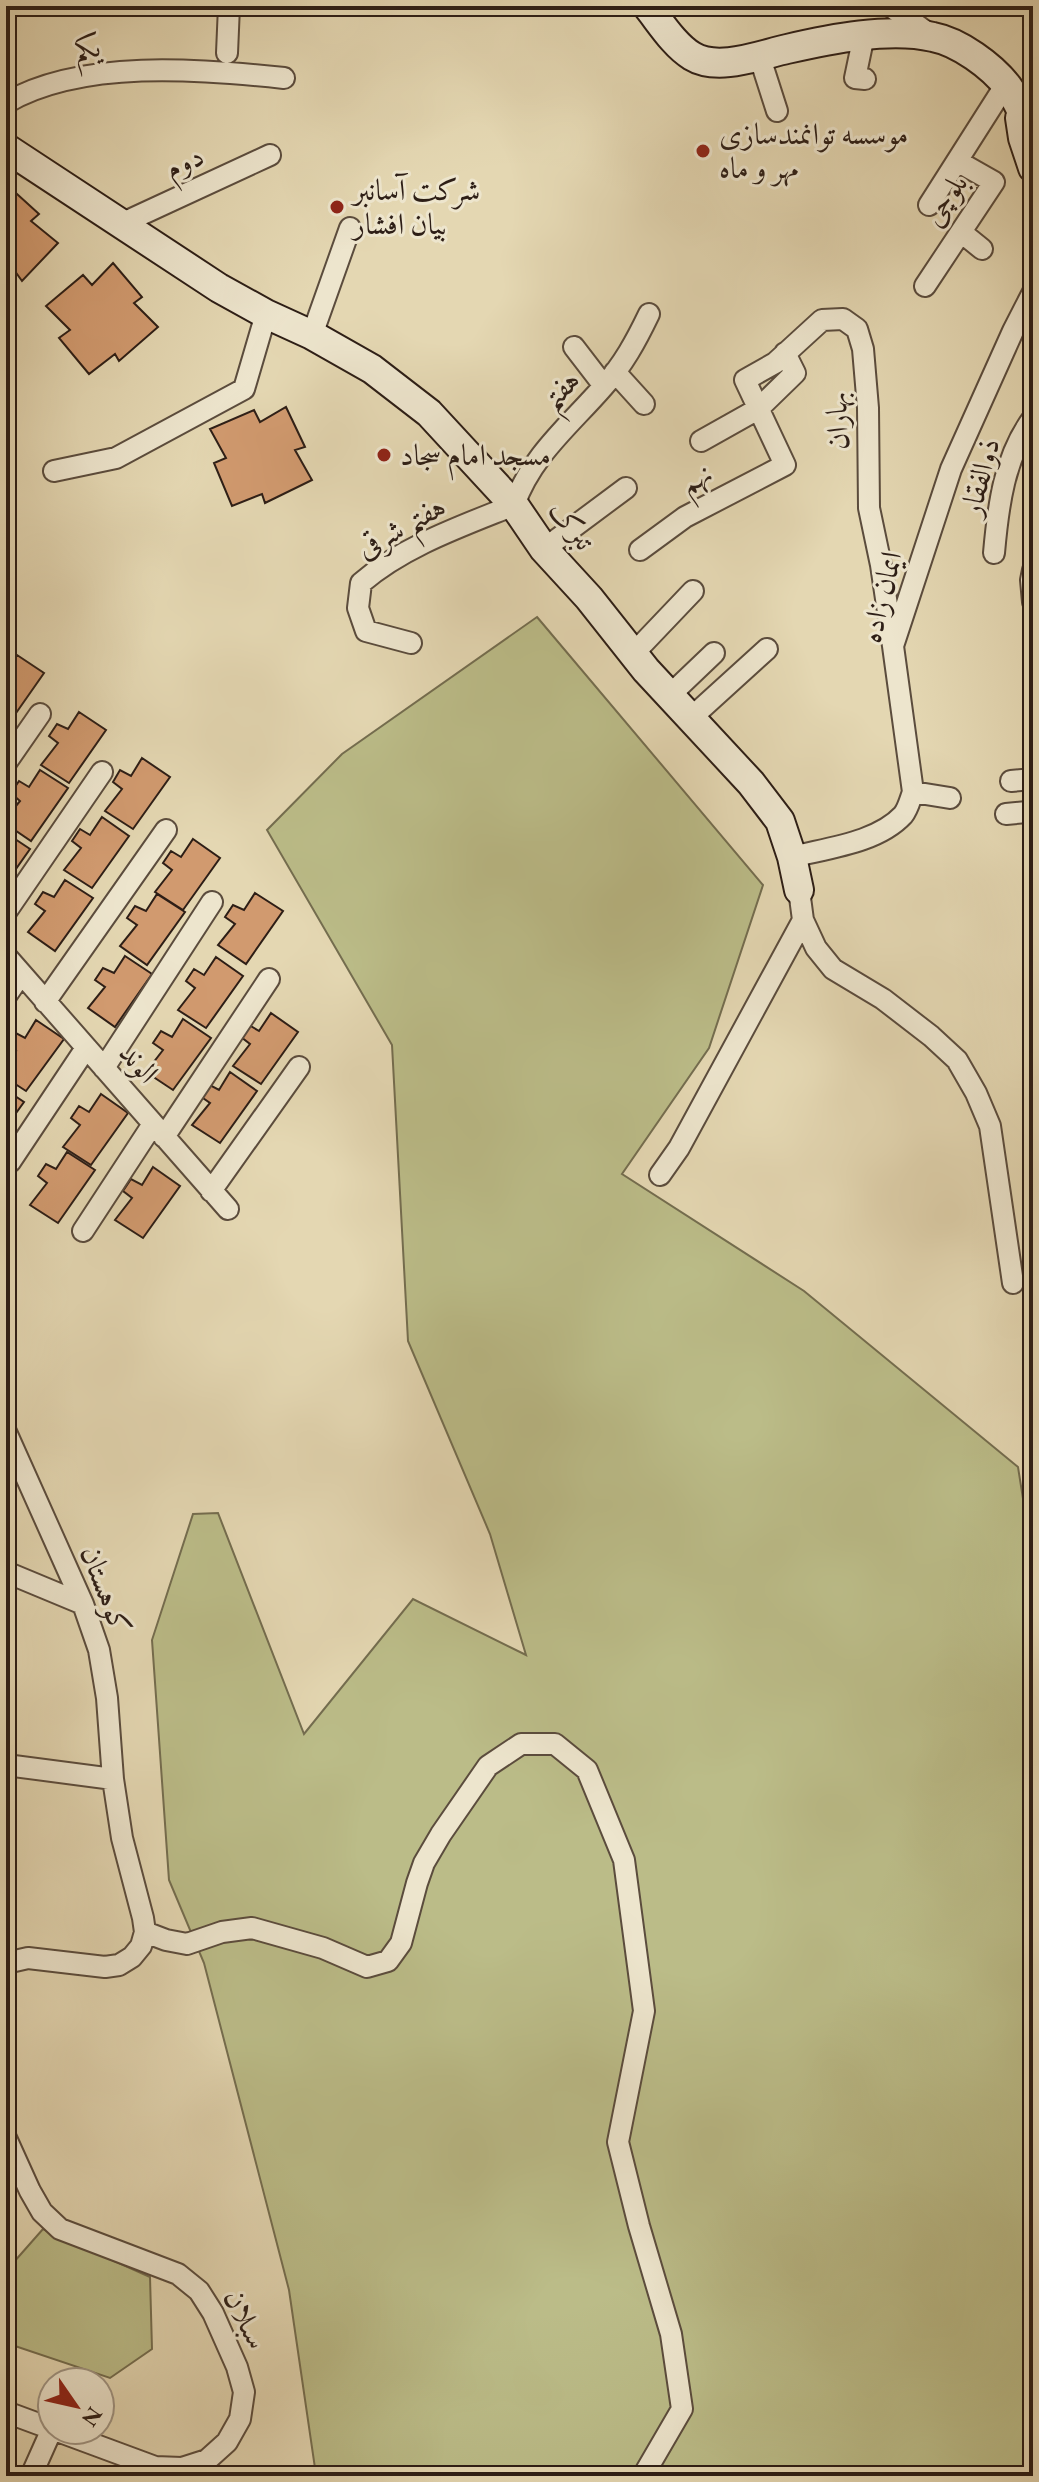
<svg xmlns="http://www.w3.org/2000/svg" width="1039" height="2482" font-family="'EB Garamond',Amiri,serif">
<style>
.green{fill:#bbbc88;stroke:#746d4f;stroke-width:2}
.building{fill:#d19a6f;stroke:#2d1e16;stroke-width:2}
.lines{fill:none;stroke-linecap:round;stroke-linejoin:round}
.street-casing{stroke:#5b4c3d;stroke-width:24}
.secondary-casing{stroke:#2d1e16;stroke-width:32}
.street{stroke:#ede5cd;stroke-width:20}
.secondary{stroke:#ede5cd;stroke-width:28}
.poi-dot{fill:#8f2418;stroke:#ede5cd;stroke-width:3}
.labels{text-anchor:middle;stroke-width:6;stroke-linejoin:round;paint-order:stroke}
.street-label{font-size:30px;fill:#2d1e16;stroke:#ede5cd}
.poi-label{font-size:30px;fill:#2d1e16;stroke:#ede5cd;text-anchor:start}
</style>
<rect width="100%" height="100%" fill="#e4d7b2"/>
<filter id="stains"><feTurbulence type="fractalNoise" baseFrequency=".0025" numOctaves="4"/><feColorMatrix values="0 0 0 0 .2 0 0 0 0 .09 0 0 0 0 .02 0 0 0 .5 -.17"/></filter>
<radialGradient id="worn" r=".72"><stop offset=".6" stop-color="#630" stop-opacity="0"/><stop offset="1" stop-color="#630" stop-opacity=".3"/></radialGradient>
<!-- green -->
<path class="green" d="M537,617L763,885L709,1048L622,1174L804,1291L1018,1467L1033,1562V2476H310L315,2468L289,2290L204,1963L169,1880L152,1640L193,1514L218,1513L304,1734L413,1599L526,1655L490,1534L408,1341L392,1045L267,830L342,754Z
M43,2229L150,2277L152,2349L110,2378L6,2343V2271Z"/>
<!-- building -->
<path class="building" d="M6,184L39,214L31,221L58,243L22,281L17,274L6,285Z
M113,263L142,297L134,303L158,327L119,361L115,354L89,374L59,338L70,330L46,306L83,275L92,285Z
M286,407L305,447L295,450L312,480L265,503L262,494L232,506L214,463L226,458L210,429L254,410L260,422Z
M17,655L44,673L7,726L6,671Z
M79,712L106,730L69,783L41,765L58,743L49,736L57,724L68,729Z
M142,758L170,777L133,829L105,811L122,789L113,782L120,770L131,776Z
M40,770L68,788L31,841L6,824V818L20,801L11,793L19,781L29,787Z
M102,817L129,836L92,888L64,870L81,848L72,841L80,829L90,835Z
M6,833L30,849L6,883Z
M193,839L220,858L183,910L155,892L172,870L163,863L171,851L181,857Z
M65,880L93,898L55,951L28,932L45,911L35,904L43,892L54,897Z
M255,893L283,911L246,964L218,945L235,924L225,917L233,905L244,910Z
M157,894L185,912L147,965L120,946L137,925L127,918L135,906L146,911Z
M125,956L152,974L115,1027L88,1008L105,987L95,980L103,968L114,973Z
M216,957L243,976L206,1028L178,1010L195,988L186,981L194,969L204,975Z
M271,1013L298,1032L261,1084L233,1066L250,1044L241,1037L249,1025L259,1031Z
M183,1019L211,1038L173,1090L146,1072L163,1050L153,1043L161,1031L172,1037Z
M36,1020L64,1039L26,1091L6,1078V1063L16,1051L6,1044L14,1032L25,1038Z
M230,1072L257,1091L220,1143L192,1125L210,1103L200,1096L208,1084L219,1090Z
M6,1090L24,1102L6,1127Z
M101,1094L128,1113L91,1165L63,1147L80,1125L71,1118L79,1106L89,1112Z
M67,1152L95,1170L58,1223L30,1205L47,1183L38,1176L46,1164L56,1169Z
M153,1167L180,1186L143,1238L115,1220L132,1198L123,1191L131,1179L142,1185Z"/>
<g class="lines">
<!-- street casing -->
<g class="street-casing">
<path id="street" d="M890,6L932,36
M864,35L855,78L865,79
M227,53L229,6
M760,58L777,111
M6,103C81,59 200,69 284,78
M929,205L1006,84
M123,223L270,155
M961,232L982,249
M925,286L994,182L957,161
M312,335L350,228
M574,347L604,386
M615,372L644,404
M701,441L758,409L795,373L785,353
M54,471L116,458L244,389L266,314
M544,549L626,488
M640,550L685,517L785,465L745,380L775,363L822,320L843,319L857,329L863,349L868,408L869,508L881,565L893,646
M994,553C998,507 1004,457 1033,418
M1033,570L1031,580L1033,602
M411,643L366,631L358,608L361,583C404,546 462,526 514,505C532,455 569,426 603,387C623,365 636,341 649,314
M633,654L693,591
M670,695L714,653
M691,718L767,649
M6,763L40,714
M1011,781L1033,779
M913,792L950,798
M1006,814L1027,812L1033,810
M792,857C827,848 877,843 903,815C908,809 910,800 913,792L893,646L951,469L1013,331L1033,292
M799,890L803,920L816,948L833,969L883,999L931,1036L957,1060L976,1093L990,1126L1013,1283
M6,912L102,772
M6,956L228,1209
M6,996L21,974
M45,1002L166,830
M104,1068L212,902
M164,1137L269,979
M10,1162L86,1048
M660,1175L679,1148L803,920
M211,1191L299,1067
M83,1231L153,1124
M6,1432L83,1604L99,1650L107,1698L113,1779L122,1838L143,1918L145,1932L141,1946L132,1957L119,1965L105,1967L28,1958L6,1963
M6,1572L83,1604
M6,1765L113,1779
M145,1932L166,1940L187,1944L222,1932L252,1928L323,1948L367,1967L388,1961L401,1943L417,1883L424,1863L441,1834L488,1766L521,1744H555L587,1770L624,1860L644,2011L618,2142L639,2226L671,2334L682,2409L643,2476
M6,2138L30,2191L42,2212L60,2229L178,2274L199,2291L213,2313L237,2367L244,2392L240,2419L227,2442L207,2460L182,2468L155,2467L55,2430
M6,2412L52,2429
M31,2476L52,2429"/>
</g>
<!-- secondary casing -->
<g class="secondary-casing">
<path id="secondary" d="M647,6C660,22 674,45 692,56C718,72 760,55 787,49C830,39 890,27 933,37C959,42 992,66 1008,87C1019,102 1025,119 1033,136
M1020,118L1023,138L1033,168
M6,148L219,288L266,314L312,335L372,369L429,413L514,505L544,549L589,598L646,670L751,783L780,821L792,857L799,890"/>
</g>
<!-- street -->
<use href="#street" class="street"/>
<!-- secondary -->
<use href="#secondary" class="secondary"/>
</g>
<!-- markers -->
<g class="poi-dot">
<circle cx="703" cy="151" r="8"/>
<circle cx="337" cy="207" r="8"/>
<circle cx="384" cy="455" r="8"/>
</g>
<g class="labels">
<!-- street labels -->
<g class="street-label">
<text transform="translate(87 48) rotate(-10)" y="10">یکم</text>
<text transform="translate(184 162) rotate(-25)" y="10">دوم</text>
<text transform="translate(945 200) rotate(-57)" y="10">بلوچی</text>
<text transform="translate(560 390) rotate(-47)" y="10">هفتم</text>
<text transform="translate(837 421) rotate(-92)" y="10">بهاران</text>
<text transform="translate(980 477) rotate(-75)" y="10">ذوالفقار</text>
<text transform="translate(696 478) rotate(-28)" y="10">نهم</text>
<text transform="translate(572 525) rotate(52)" y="10">تبرک</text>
<text transform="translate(401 527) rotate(-29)" y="10">هفتم شرقی</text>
<text transform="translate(881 597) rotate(-76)" y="10">ایمان زاده</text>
<text transform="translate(139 1063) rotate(49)" y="10">الوند</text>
<text transform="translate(106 1590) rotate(69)" y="10">کوهستان</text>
<text transform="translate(246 2319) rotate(64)" y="10">سبلان</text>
</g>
<!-- poi labels -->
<g class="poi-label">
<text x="719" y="144">موسسه توانمندسازی<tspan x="719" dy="34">مهر و ماه</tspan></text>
<text x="353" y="200">شرکت آسانبر<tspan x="353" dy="34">بیان افشار</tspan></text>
<text x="400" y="465">مسجد امام سجاد</text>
</g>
</g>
<!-- margin -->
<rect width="1039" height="2482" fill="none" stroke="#e4d7b2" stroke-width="32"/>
<rect x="8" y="8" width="1023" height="2466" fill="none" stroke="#2d1e16" stroke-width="4"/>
<rect x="16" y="16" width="1007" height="2450" fill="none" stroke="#2d1e16" stroke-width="2"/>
<!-- north arrow -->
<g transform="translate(76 2406) rotate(124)"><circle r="38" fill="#ede5cd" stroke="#a09584" stroke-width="2"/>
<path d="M0-6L14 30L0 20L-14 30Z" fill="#8f2418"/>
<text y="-12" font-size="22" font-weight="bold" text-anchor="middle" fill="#2d1e16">N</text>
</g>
<rect width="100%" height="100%" filter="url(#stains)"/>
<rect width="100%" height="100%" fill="url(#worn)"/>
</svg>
